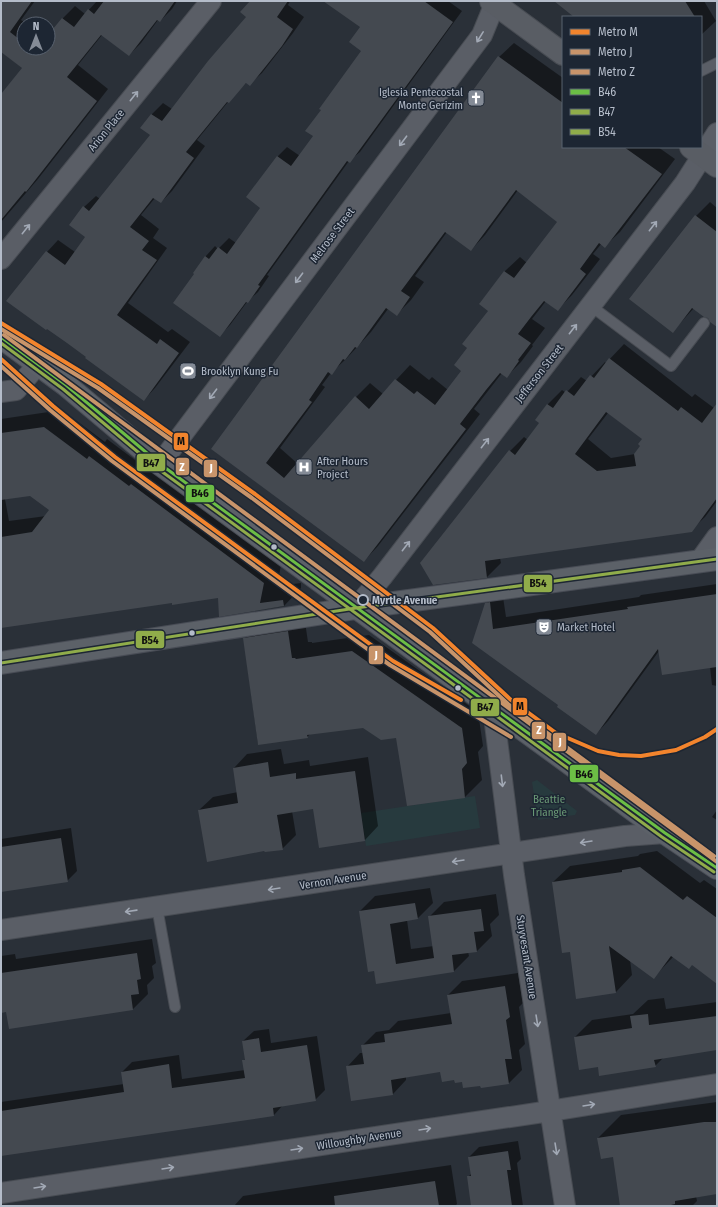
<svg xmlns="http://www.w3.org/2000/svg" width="718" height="1207" font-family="'Fira Sans Condensed',sans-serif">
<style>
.green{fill:#273a3e}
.shadow{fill:#0007;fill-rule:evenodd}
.building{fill:#444950;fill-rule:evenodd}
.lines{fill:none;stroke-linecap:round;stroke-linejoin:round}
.service-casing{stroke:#484c53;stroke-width:12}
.minor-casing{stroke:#484c53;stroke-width:22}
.secondary-casing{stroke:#484c53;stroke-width:24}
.primary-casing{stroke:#484c55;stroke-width:24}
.service{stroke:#5a5e66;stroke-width:10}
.minor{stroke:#5a5e66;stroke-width:20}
.secondary{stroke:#595d64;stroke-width:22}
.primary{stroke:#5c6168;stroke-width:22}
.bus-1-casing{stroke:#1d2633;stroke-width:6}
.bus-2-casing{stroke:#1d2633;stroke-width:6}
.bus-3-casing{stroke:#1d2633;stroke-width:6}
.bus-1{stroke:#6cbe45;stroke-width:3}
.bus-2{stroke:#90ac4a;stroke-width:3}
.bus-3{stroke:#90ac4a;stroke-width:3}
.metro-1-casing{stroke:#1d2633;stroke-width:7}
.metro-2-casing{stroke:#1d2633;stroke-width:7}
.metro-3-casing{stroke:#1d2633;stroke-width:7}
.metro-1{stroke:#f2842d;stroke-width:4}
.metro-2{stroke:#c8946a;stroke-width:4}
.metro-3{stroke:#c8946a;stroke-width:4}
.oneway{stroke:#a2a9b5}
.bus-dot{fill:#b4bcc9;stroke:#1d2633;stroke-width:1.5}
.stop-dot{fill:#1d2633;stroke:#b4bcc9;stroke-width:2}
.labels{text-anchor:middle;stroke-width:3;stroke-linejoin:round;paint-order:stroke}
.poi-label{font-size:11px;fill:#b4bcc9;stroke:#1d2633;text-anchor:start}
.street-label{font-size:11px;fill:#b4bcc9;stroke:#1d2633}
.stop-label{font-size:11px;font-weight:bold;fill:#b4bcc9;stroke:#1d2633;text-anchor:start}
.park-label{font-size:11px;fill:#6b9a76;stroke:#1d2633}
.line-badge{stroke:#1d2633;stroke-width:1.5}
.badge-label{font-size:11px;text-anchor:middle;font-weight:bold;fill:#fff}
.pale-badge-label{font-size:11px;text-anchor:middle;font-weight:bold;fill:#111}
</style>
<rect width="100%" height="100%" fill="#2a3038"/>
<!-- green -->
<path class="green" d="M537,780L577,811L575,815L538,820L532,782Z
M475,796L480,828L366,846L361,813Z"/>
<!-- shadow -->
<path class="shadow" d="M1,1H35L21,20L27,24H24V48H48V37L63,18L75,6L85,14L97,1H177L172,9L160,21L158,20L141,43L129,55L102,35L78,65L108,89L38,179L1,222V95L23,68L1,51Z
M251,1H290L288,5L304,17L293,33L262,73L250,84L247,82L228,102L197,140L205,146L172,191L161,202L155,198L141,215L159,229L153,238L167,248L128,303L168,332L172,329L190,342L155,388L144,400L47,252L58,240L75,252L86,237L84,207L96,196L100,199L151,135L142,128L152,114L163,103L172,109L248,17Z
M325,1H448L462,11L360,152L349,161L267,275L269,276L258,292L247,302L230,325L220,335L195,274L205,257L215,246L218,249L229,238L236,243L262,207L277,157L287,147L300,156L314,136L362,50L361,27Z
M556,1H704L716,21L701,35V17H575Z
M514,43L563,78V147H658L675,159L620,232L605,246L602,243L593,254L600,259L572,295L557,310L546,301L532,319L545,328L532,345L533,346L521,362L506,377L502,373L474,409L480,414L378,546L364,561L212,449L499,57ZM518,190L558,222L527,263L520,257L505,271L480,303L489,310L468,348L463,370L448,390L432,377L429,380L410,365L383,394L370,383L356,397L298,464L280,448L325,387L322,385L331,373L346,359L371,332L388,309L396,315L411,300L424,282L415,276L447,232L471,250L485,235Z
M710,202L717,208V326L708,317L694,308L673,331L696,216Z
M624,344L692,397L695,394L714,408L717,404V501L705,517L690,531L500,558L501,563L487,577L421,563L510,451L524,437L528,440L540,423L536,420L548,404L562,390L566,393L581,377L587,381L605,362L606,363ZM608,413L643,439L641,446L635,454L611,458L588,439Z
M62,410L105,442L107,439L147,469L149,467L281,565L277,586L301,583V588L284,606L220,615L219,597L172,602L1,627V419ZM30,495L51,510L46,516L9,521L5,499Z
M717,584V686L712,685L710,667L659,651L608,721L596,734L560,705L474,642L486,604L499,591L502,590L506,617L639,597L641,595Z
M304,615L308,642H312V643L369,635L478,712L483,746L478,752L482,780L465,797L408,805L397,737L363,726L310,734L307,737L258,744L244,639L260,622Z
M281,749L284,764L309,760L310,766L368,757L378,826L365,840L314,808L292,811L296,835L282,849L199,810L213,797L238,792L234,768L247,754Z
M717,810V820L712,817Z
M71,828L77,871L67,881L1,891V839Z
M657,851L700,883L704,880L717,889V983L692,964L674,956L654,977L630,960L632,975L616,992L571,951L553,882L570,866L638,856L640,854Z
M430,888L433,903L418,918L407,920L411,949L434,946L429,917L444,902L496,894L499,915L490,924L492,936L477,951L468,952L469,956L454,971L377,983L360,911L375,896Z
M152,939L156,963L152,966L154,978L147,985L148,994L133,1009L10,1028L7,1011L1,1012V956L15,954L16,959Z
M518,973L523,1003L519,1007L525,1044L519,1050L522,1070L509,1083L463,1081L441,1071L406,1077V1080L393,1094L347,1067L360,1053H363L362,1046L376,1032L389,1030L398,1021L451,1013L448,995L462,981Z
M664,998L666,1009L717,1002V1049L664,1057L655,1066H598L575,1037L592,1020L633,1014L648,1000Z
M269,1029L271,1043L317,1036L325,1090L315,1100L283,1105L274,1115L1,1155V1102L124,1084L122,1072L132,1062L179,1055L182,1079L245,1070L244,1061L246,1058L243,1041L254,1031Z
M717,1102V1192L696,1196L697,1201L692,1206H621L614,1156L598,1138L621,1115Z
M518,1141L521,1159L517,1163L523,1206H472L468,1177L472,1173L469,1157L479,1147Z
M451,1165L457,1204L455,1206H234L243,1196Z"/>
<!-- building -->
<path class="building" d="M1,1H32L10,32L24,43V48H31L35,51L38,48H48V35L62,18L74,27L88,9L94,14L104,1H175L160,22L157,20L129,56L101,35L67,77L97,101L26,192L25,191L1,220V94L22,68L1,52Z
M250,1H288L277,17L293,29L282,46L250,86L246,83L229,103L227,102L186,152L194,158L161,203L153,198L130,227L149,241L142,250L157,260L117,315L157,344L160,339L179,353L144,401L85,358L86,357L67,343L47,329L46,330L6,301L46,251L65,265L85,237L69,225L83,206L89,211L150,135L140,128L151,114L162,121L208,61L246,17L240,12Z
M323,1H424L453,22L350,163L347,161L258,285L260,286L248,303L246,302L220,337L173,303L194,274L193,273L205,256L209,259L218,247L227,254L260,208L246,197L277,156L291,166L313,136L305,131L321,110L319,109L361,51L349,42L360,27Z
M554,1H685L695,17H574Z
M498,56L563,103V147H624L662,174L605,248L599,243L580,269L586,274L558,311L544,301L531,317L518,334L531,343L518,360L519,361L507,378L500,373L486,390L460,424L466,429L364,562L211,449ZM516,190L557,222L514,278L504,271L479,304L488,311L462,344L467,348L454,365L461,371L435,405L417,391L414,394L395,379L369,409L355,396L284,478L266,463L312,402L309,400L328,372L332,375L343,359L345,360L355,347L357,348L386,308L397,316L410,297L401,291L445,232L471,251Z
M695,215L717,232V327L710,322L708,318L704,317L692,308L673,333L629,299Z
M609,358L678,411L681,407L702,423L717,403V498L692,532L485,561L487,578L433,585L420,563L509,450L515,455L539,423L535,420L547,404L553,408L566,390L574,396L590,375L594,378ZM606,412L642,439L638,444L640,446L634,454L636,466L597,471L575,454Z
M44,427L87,459L89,456L129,486L131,484L264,583L260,603L283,600L284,606L219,617L218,598L172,605V603L1,628V537L32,532L49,510L30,496L1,500V433Z
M717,594V667L662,675L658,649L596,735L557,707L558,705L472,643L485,603L490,602L493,629L628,609L627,607Z
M288,631L292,658H295L296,659L352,651L459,726L462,728L467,763L462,769L465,798L407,806L396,738L381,740L363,728L307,735L308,738L258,745L243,638Z
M268,762L270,777L296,773V779L355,771L365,841L319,848L313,809L277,815L283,850L265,852L264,851L207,862L198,810L238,803L233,768Z
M61,838L68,882L1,892V847Z
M640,867L683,900L687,896L717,918V984L692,965L689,969L671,956L654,979L609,946L616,993L576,999L570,952L562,953L552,882L622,872V870Z
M415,903L418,919L390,924L396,964L434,958L428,916L481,909L484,931L474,932L477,952L452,955L454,972L376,984L374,971L368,972L359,911Z
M137,953L141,979L137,980L139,994L131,995L133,1010L9,1029L6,1012L1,1013V973Z
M505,986L510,1017L506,1020L512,1059H505L509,1084L481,1088L480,1086L463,1088L462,1082L455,1083L454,1080L442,1082L440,1072L391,1080L393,1095L351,1101L346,1066L364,1064L361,1045L385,1042L384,1034L452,1024L447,995Z
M648,1014L649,1025L717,1016V1050L654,1060L656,1067L599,1076L598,1067L579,1070L574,1037L632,1028L630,1016Z
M259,1038L261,1052L307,1045L316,1101L273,1108L274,1116L1,1156V1111L124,1092L121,1072L169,1064L172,1088L245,1078L242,1060H245L242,1041Z
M704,1122H717V1194L675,1201V1204L667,1206H620L613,1157L601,1159L597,1138Z
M508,1151L511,1170H507L512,1206H471L467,1176H471L468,1157Z
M435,1181L439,1206H335L334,1196Z"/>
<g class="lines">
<!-- service casing -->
<g class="service-casing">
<path id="service" d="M701,71L717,63
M591,306L671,366L704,323
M157,907L175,1007"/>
</g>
<!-- minor casing -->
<g class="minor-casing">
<path id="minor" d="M1,259L211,1
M1,392L16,390L38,364
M160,464L482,35L496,1
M699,562L717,537
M356,608L382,577L685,183L717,133
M493,708L514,875L565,1206
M1,930L625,836L665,833
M1,1193L550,1111L717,1084"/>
</g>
<!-- secondary casing -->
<g class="secondary-casing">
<path id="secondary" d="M491,1L563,54
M691,147L717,166"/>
</g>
<!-- primary casing -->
<g class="primary-casing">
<path id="primary" d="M1,337L66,385L160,464L665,833L717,868
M1,663L356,608L717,559"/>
</g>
<!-- service -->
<use href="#service" class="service"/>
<!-- minor -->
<use href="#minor" class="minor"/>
<!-- secondary -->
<use href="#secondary" class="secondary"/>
<!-- primary -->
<use href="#primary" class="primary"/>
<!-- bus-1 casing -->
<g class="bus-1-casing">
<path id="bus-1" d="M1,337L66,385L160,464L665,833L717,868"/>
</g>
<!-- bus-2 casing -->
<g class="bus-2-casing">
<path id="bus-2" d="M1,343L63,389L157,468L662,837L714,872"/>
</g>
<!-- bus-3 casing -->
<g class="bus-3-casing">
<path id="bus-3" d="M1,663L356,608L717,559"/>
</g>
<!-- bus-1 -->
<use href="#bus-1" class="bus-1"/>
<!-- bus-2 -->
<use href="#bus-2" class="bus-2"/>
<!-- bus-3 -->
<use href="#bus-3" class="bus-3"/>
<!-- metro-1 casing -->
<g class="metro-1-casing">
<path id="metro-1" d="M1,323L101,384L255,494L433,628L511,700L556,733L598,751L619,755L641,756L676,750L705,737L717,729
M1,359L53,406L115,457L393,661L461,700"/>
</g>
<!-- metro-2 casing -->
<g class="metro-2-casing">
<path id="metro-2" d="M1,329L98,388L252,498L430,632L508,704L714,856
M1,366L50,410L112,461L359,643L390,665L511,737"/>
</g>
<!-- metro-3 casing -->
<g class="metro-3-casing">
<path id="metro-3" d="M4,335L717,862"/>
</g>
<!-- metro-1 -->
<use href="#metro-1" class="metro-1"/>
<!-- metro-2 -->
<use href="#metro-2" class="metro-2"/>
<!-- metro-3 -->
<use href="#metro-3" class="metro-3"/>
</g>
<!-- one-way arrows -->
<defs><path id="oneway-shaft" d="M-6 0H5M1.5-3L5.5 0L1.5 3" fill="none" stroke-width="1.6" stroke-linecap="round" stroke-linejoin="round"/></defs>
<g class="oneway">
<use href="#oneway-shaft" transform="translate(480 37) rotate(122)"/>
<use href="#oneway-shaft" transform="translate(134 96) rotate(-51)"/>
<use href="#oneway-shaft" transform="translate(403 141) rotate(127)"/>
<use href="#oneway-shaft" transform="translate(653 226) rotate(-52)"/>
<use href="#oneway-shaft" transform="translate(26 229) rotate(-51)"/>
<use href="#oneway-shaft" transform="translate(299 278) rotate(127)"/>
<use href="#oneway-shaft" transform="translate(573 329) rotate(-52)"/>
<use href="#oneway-shaft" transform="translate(213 394) rotate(127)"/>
<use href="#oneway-shaft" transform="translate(485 443) rotate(-52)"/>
<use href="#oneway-shaft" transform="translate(406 546) rotate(-52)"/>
<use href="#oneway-shaft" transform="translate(502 781) rotate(83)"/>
<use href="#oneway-shaft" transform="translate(586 842) rotate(171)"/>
<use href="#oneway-shaft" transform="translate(458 861) rotate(171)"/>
<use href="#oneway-shaft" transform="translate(274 889) rotate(171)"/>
<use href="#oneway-shaft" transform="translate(131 911) rotate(172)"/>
<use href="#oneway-shaft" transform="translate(537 1021) rotate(81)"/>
<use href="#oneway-shaft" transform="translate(589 1105) rotate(-9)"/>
<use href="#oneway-shaft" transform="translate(425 1129) rotate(-9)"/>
<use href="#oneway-shaft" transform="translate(297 1149) rotate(-9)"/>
<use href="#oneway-shaft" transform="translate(556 1149) rotate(81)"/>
<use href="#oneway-shaft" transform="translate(168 1168) rotate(-9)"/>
<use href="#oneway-shaft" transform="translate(40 1187) rotate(-9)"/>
</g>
<!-- icons -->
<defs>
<g id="church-square" transform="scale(0.9)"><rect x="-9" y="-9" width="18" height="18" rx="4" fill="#848b96" stroke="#1d2633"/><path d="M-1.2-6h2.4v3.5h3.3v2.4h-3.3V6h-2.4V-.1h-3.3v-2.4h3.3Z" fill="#fff"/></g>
<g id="stadium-square" transform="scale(0.9)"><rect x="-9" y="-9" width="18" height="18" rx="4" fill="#848b96" stroke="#1d2633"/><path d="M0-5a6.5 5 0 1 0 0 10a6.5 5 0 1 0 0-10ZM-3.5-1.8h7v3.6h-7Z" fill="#fff"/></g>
<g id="hospital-square" transform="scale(0.9)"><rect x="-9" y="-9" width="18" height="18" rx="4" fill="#848b96" stroke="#1d2633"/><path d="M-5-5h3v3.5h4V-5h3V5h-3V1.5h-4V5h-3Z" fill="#fff"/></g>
<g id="theatre-square" transform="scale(0.9)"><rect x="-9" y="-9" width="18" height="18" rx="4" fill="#848b96" stroke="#1d2633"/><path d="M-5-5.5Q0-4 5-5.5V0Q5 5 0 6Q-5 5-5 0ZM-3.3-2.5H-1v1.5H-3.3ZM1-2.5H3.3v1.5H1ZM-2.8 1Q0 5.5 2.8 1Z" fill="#fff"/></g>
</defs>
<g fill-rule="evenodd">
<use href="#church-square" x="476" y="98"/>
<use href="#stadium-square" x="188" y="371"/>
<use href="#hospital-square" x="304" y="467"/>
<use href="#theatre-square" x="544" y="627"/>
</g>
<!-- markers -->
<g class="bus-dot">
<circle cx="274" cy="547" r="3.5"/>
<circle cx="192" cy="633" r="3.5"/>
<circle cx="458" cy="688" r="3.5"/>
</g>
<circle class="stop-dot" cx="363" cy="600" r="5"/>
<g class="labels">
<!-- poi labels -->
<g class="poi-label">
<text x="463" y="96" text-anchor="end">Iglesia Pentecostal<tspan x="463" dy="13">Monte Gerizim</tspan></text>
<text x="201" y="375">Brooklyn Kung Fu</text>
<text x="317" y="465">After Hours<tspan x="317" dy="13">Project</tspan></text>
<text x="557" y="631">Market Hotel</text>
</g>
<!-- street labels -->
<g class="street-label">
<text transform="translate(106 130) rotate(-51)" y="4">Arion Place</text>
<text transform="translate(332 235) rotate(-53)" y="4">Melrose Street</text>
<text transform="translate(539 373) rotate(-52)" y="4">Jefferson Street</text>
<text transform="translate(333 880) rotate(-9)" y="4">Vernon Avenue</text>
<text transform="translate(527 957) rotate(81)" y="4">Stuyvesant Avenue</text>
<text transform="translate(359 1139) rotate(-9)" y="4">Willoughby Avenue</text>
</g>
<!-- stop labels -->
<g class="stop-label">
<text x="372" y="604">Myrtle Avenue</text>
</g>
<!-- park labels -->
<g class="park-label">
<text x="549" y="803">Beattie<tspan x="549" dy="13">Triangle</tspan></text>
</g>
</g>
<g class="line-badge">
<rect x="173" y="432" width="16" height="19" rx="4" fill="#f2842d"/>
<rect x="136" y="453" width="30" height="19" rx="4" fill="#90ac4a"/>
<rect x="175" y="457" width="15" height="19" rx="4" fill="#c8946a"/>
<rect x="203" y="459" width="15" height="19" rx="4" fill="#c8946a"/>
<rect x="185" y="484" width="30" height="19" rx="4" fill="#6cbe45"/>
<rect x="523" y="574" width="30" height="19" rx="4" fill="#90ac4a"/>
<rect x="135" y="630" width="30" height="19" rx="4" fill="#90ac4a"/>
<rect x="368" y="645" width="16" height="20" rx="4" fill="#c8946a"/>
<rect x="512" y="697" width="16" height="19" rx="4" fill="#f2842d"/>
<rect x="470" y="698" width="30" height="19" rx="4" fill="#90ac4a"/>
<rect x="531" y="721" width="15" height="19" rx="4" fill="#c8946a"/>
<rect x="552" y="732" width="15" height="20" rx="4" fill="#c8946a"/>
<rect x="569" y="764" width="30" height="19" rx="4" fill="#6cbe45"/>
</g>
<g class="badge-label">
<text x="182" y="471">Z</text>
<text x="211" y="472">J</text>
<text x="376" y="659">J</text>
<text x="539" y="734">Z</text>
<text x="560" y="746">J</text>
</g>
<g class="pale-badge-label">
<text x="181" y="445">M</text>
<text x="151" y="467">B47</text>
<text x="200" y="497">B46</text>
<text x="538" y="587">B54</text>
<text x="150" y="644">B54</text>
<text x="520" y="710">M</text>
<text x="485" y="711">B47</text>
<text x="584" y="778">B46</text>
</g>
<!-- border -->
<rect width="718" height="1207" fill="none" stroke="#b4bcc9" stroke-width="4"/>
<!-- legend -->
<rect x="562" y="16" width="140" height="132" fill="#1d2633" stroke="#59626f"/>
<rect x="570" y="29" width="20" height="6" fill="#f2842d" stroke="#59626f"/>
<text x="598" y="36" font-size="12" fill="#b4bcc9">Metro M</text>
<rect x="570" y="49" width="20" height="6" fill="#c8946a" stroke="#59626f"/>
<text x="598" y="56" font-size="12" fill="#b4bcc9">Metro J</text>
<rect x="570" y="69" width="20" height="6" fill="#c8946a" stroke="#59626f"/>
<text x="598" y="76" font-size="12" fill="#b4bcc9">Metro Z</text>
<rect x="570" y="89" width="20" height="6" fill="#6cbe45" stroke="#59626f"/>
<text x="598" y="96" font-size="12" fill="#b4bcc9">B46</text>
<rect x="570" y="109" width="20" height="6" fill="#90ac4a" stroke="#59626f"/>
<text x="598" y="116" font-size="12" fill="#b4bcc9">B47</text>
<rect x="570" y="129" width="20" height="6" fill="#90ac4a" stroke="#59626f"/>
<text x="598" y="136" font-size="12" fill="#b4bcc9">B54</text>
<!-- north arrow -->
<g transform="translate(36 36)"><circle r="19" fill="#1d2633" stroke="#59626f"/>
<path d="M0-3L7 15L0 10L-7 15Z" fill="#848b96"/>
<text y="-6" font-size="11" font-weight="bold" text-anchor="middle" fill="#b4bcc9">N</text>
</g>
</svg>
